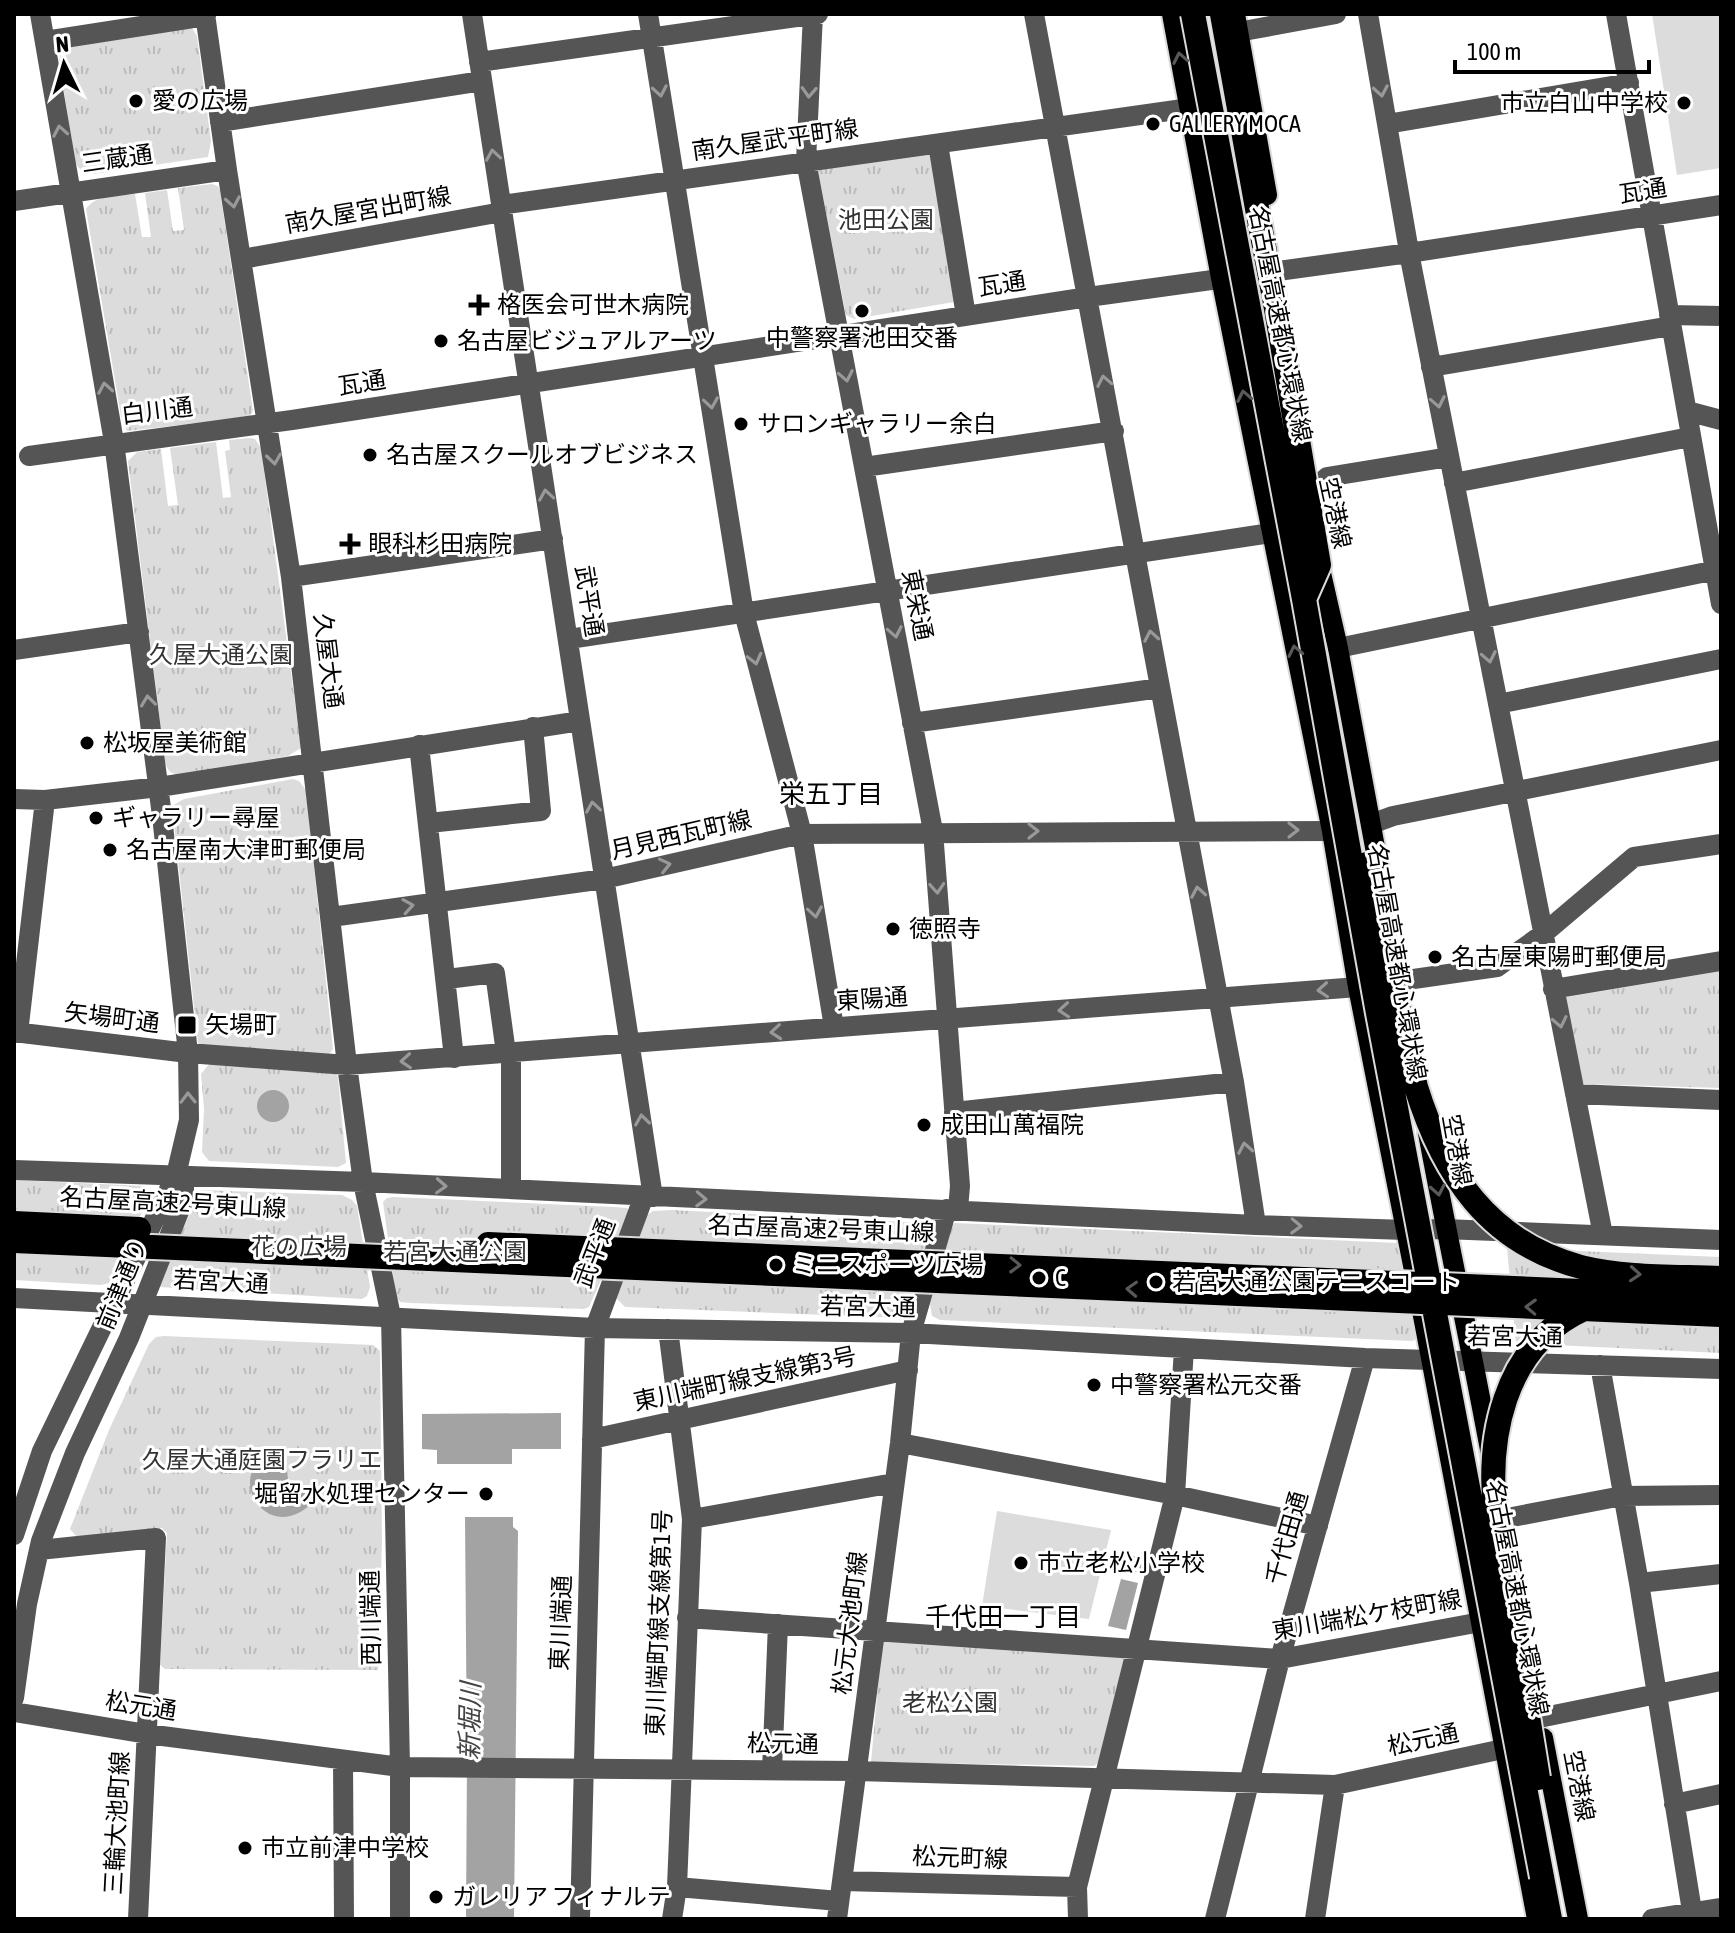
<svg xmlns="http://www.w3.org/2000/svg" width="1735" height="1933" font-family="'Asap Condensed','Noto Sans JP',sans-serif">
<style>
.green{fill:#dcdcdc}
.park{fill:url(#park-tufts)}
.water{fill:#a3a3a3}
.lines{fill:none;stroke-linecap:round;stroke-linejoin:round}
.major-casing{stroke:#dbdbdb;stroke-width:24}
.highway-casing{stroke:#dbdbdb;stroke-width:28}
.minor{stroke:#555;stroke-width:20}
.major{stroke:#000;stroke-width:20}
.highway{stroke:#000;stroke-width:24}
.highway-bridge-casing{stroke:#dbdbdb;stroke-width:28;stroke-linecap:butt}
.highway-bridge{stroke:#000;stroke-width:24}
.oneway{stroke:#595959}
.oneway2{stroke:#999}
.poi-dot{fill:#000;stroke:#fff;stroke-width:3}
.labels{text-anchor:middle;stroke-width:6;stroke-linejoin:round;paint-order:stroke}
.poi-label{font-size:24px;fill:#000;stroke:#fff;text-anchor:start}
.street-label{font-size:24px;fill:#000;stroke:#fff}
.park-label{font-size:24px;fill:#333;stroke:#fff}
.neighbourhood-label{font-size:26px;fill:#000;stroke:#fff}
.water-label{font-size:26px;font-style:italic;fill:#444;stroke:#fff}
</style>
<defs>
<pattern id="park-tufts" width="24" height="20" patternUnits="userSpaceOnUse" patternTransform="scale(2)"><rect width="24" height="20" fill="#dcdcdc"/><path d="M3 7l-1-3M5 7V3M7 7l1-3M15 17l-1-3M17 17v-4M19 17l1-3" fill="none" stroke="#bbb"/></pattern>
</defs>
<rect width="100%" height="100%" fill="#fff"/>
<!-- green -->
<path class="green" d="M1652,14H1721V168L1677,175Z
M997,1511L1111,1530L1089,1619L982,1606Z"/>
<!-- park -->
<path class="park" d="M192,28L197,36L211,141L208,157L93,174C83,172 78,170 75,160L59,61L62,49L66,46Z
M930,150L954,302L854,319L846,315L818,171L822,165Z
M212,184L218,186L220,191L253,411L249,417L127,431L121,416L86,209C96,194 119,196 135,194L142,237H151L145,193L167,190L173,231L184,230L178,188Z
M249,438L255,439L261,448L301,748L288,756L182,775C171,774 168,772 165,762L128,461L137,452L161,449L168,506L178,505L170,448L216,442L223,498L231,497L225,451L230,450L229,440Z
M293,779L299,781L306,790L333,1049L328,1056L201,1047L198,1043L172,806L184,799Z
M1721,971V1088L1584,1084L1578,1080L1563,1002L1567,997Z
M210,1063L335,1073L338,1077L346,1163L338,1167L209,1161L202,1152L204,1109L201,1074Z
M14,1180L144,1186L150,1195L109,1283L101,1285L14,1280Z
M201,1190L342,1195L352,1200L357,1206L370,1287L367,1296L362,1299L160,1287L159,1280Z
M393,1197L615,1207L627,1208L630,1215L589,1307L584,1309L411,1303L400,1302L396,1297L383,1202L387,1198Z
M672,1210L925,1223L931,1227L933,1235L910,1315L905,1318L625,1307L616,1298L647,1215L653,1211Z
M955,1223L1397,1243L1401,1245L1418,1338L1412,1341L940,1320L932,1316L930,1304L950,1227Z
M1507,1248L1721,1257V1353L1516,1343Z
M164,1336L373,1345L380,1351L382,1541L378,1670L165,1669L160,1665L167,1533L162,1528L77,1537L70,1529L109,1430L149,1344L156,1337Z
M888,1638L1124,1658L1098,1763L1094,1766L871,1762L882,1643Z"/>
<!-- water -->
<path class="water" d="M257 1106a16 16 0 1 1 32 0a16 16 0 1 1-32 0Z
M561,1413V1449H512V1464H437V1450L422,1449V1414Z
M280,1452L286,1458L288,1480L292,1490L309,1494L311,1504C262,1549 219,1463 280,1452Z
M465,1517H513V1527L518,1531L514,1919H466L467,1758Z
M1126,1554L1145,1559L1141,1573L1122,1569Z
M1121,1579L1138,1583L1126,1630L1108,1626Z"/>
<g class="lines">
<!-- major casing -->
<g class="major-casing">
<path id="major" d="M1172,14L1221,278L1332,831L1358,987L1424,1321L1537,1919
M1235,14L1267,195
M1250,235L1265,309
M1318,560L1338,648L1382,885
M1428,1133C1448,1241 1471,1347 1491,1455
M1543,1738L1578,1919"/>
</g>
<!-- highway casing -->
<g class="highway-casing">
<path id="highway" d="M1222,14L1260,225
M1542,1877L1550,1919"/>
</g>
<!-- minor -->
<path class="minor" d="M205,14L227,170L291,577L347,1065L363,1182L391,1316L400,1767V1919
M472,14L653,1197
M648,14L744,613L802,834L834,1027
M813,14L806,161L933,831L960,1186L958,1209
M1034,14L1234,1082L1256,1225
M1368,14L1411,263L1603,1235
M1616,14L1721,604
M1238,32L1336,14
M45,41L206,16
M479,62L818,14
M220,122L482,81
M1387,124L1629,83
M938,144L966,316
M14,201L227,170
M501,205L1190,108
M242,259L502,212
M1669,315L1721,316
M1431,367L1671,326
M1687,411L1721,420
M29,456L292,420L1088,297L1409,253L1721,205
M864,467L1114,431
M1454,483L1690,437
M1306,507L1315,488L1327,477L1449,457
M291,577L553,539
M569,639L1271,533
M1338,648L1721,569
M14,650L139,632
M1498,704L1721,659
M912,723L1160,688
M419,745L454,1058
M14,799L45,800L159,787L580,721
M429,823L541,811L533,727
M1371,824L1393,816L1721,750
M331,917L604,879L802,834L1332,831
M447,979L495,973L506,1053
M1553,989L1721,961
M14,1032L188,1053L347,1065L1358,987L1497,967L1543,934L1634,857L1721,844
M18,1033L45,800
M1575,1094L1721,1100
M954,1112L1234,1082
M14,1170L363,1182L1256,1225L1406,1230L1444,1229L1721,1240
M511,1189V1053
M14,1298L595,1328L911,1333L1365,1358L1721,1369
M668,1329L692,1519L677,1887L672,1919
M1600,1365L1639,1583L1692,1911
M592,1439L908,1370
M900,1443L1175,1495L1318,1526
M692,1519L894,1483
M1502,1519L1622,1496L1721,1495
M14,1535L42,1451L176,1175L189,1120L188,1053L162,816L114,442L40,14
M39,1550L156,1538L138,1919
M1639,1583L1721,1574
M687,1618L1280,1659L1481,1622
M14,1698L27,1604L41,1541L75,1453L129,1338L184,1199V1187L176,1175
M14,1712L147,1734L400,1767L857,1771L1335,1785L1503,1749L1539,1718L1721,1681
M343,1760L344,1919
M772,1770L778,1624
M1674,1804L1721,1794
M842,1881L1077,1887
M677,1887L839,1901
M580,1919L595,1328L644,1196
M837,1919L900,1443L911,1333L947,1209
M1078,1919L1077,1887L1175,1495L1184,1348
M1215,1919L1280,1659L1365,1358
M1315,1919L1335,1785
M1652,1919L1721,1908"/>
<!-- major -->
<use href="#major" class="major"/>
<!-- highway -->
<use href="#highway" class="highway"/>
<!-- highway-bridge casing -->
<g class="highway-bridge-casing">
<path id="highway-bridge" d="M1193,14L1304,599L1378,1013L1542,1877
M1260,225L1275,303L1319,565L1304,599
M1367,864L1416,1087C1443,1174 1489,1243 1581,1267C1626,1278 1675,1276 1721,1278
M14,1223L139,1229
M14,1241L1721,1315
M488,1244L1721,1297
M1538,1778L1496,1520C1486,1441 1502,1346 1584,1309"/>
</g>
<!-- highway-bridge -->
<use href="#highway-bridge" class="highway-bridge"/>
</g>
<!-- one-way arrows -->
<defs><path id="oneway-chevron" d="M-2-3.5L2.5 0L-2 3.5" fill="none" stroke-width="1.6" stroke-linecap="round" stroke-linejoin="round" transform="scale(2)"/></defs>
<g class="oneway">
<use href="#oneway-chevron" transform="translate(1180 58) rotate(-101)"/>
<use href="#oneway-chevron" transform="translate(1244 396) rotate(-101)"/>
<use href="#oneway-chevron" transform="translate(1295 651) rotate(-102)"/>
<use href="#oneway-chevron" transform="translate(1438 1190) rotate(80)"/>
<use href="#oneway-chevron" transform="translate(1015 1265) rotate(2)"/>
<use href="#oneway-chevron" transform="translate(1635 1274) rotate(4)"/>
<use href="#oneway-chevron" transform="translate(1132 1289) rotate(-177)"/>
<use href="#oneway-chevron" transform="translate(1531 1307) rotate(-178)"/>
</g>
<g class="oneway2">
<use href="#oneway-chevron" transform="translate(660 91) rotate(80)"/>
<use href="#oneway-chevron" transform="translate(1381 91) rotate(80)"/>
<use href="#oneway-chevron" transform="translate(809 92) rotate(93)"/>
<use href="#oneway-chevron" transform="translate(60 131) rotate(-100)"/>
<use href="#oneway-chevron" transform="translate(493 155) rotate(-99)"/>
<use href="#oneway-chevron" transform="translate(233 202) rotate(80)"/>
<use href="#oneway-chevron" transform="translate(846 376) rotate(79)"/>
<use href="#oneway-chevron" transform="translate(1104 381) rotate(-101)"/>
<use href="#oneway-chevron" transform="translate(105 388) rotate(-100)"/>
<use href="#oneway-chevron" transform="translate(1438 402) rotate(79)"/>
<use href="#oneway-chevron" transform="translate(711 403) rotate(81)"/>
<use href="#oneway-chevron" transform="translate(274 459) rotate(82)"/>
<use href="#oneway-chevron" transform="translate(546 495) rotate(-99)"/>
<use href="#oneway-chevron" transform="translate(895 632) rotate(79)"/>
<use href="#oneway-chevron" transform="translate(1151 636) rotate(-100)"/>
<use href="#oneway-chevron" transform="translate(1489 657) rotate(79)"/>
<use href="#oneway-chevron" transform="translate(755 659) rotate(76)"/>
<use href="#oneway-chevron" transform="translate(148 701) rotate(-97)"/>
<use href="#oneway-chevron" transform="translate(593 807) rotate(-99)"/>
<use href="#oneway-chevron" transform="translate(1293 830)"/>
<use href="#oneway-chevron" transform="translate(1033 831)"/>
<use href="#oneway-chevron" transform="translate(665 865) rotate(-13)"/>
<use href="#oneway-chevron" transform="translate(937 888) rotate(86)"/>
<use href="#oneway-chevron" transform="translate(1198 892) rotate(-100)"/>
<use href="#oneway-chevron" transform="translate(408 906) rotate(-9)"/>
<use href="#oneway-chevron" transform="translate(815 912) rotate(81)"/>
<use href="#oneway-chevron" transform="translate(1323 990) rotate(176)"/>
<use href="#oneway-chevron" transform="translate(1064 1010) rotate(176)"/>
<use href="#oneway-chevron" transform="translate(1560 1022) rotate(78)"/>
<use href="#oneway-chevron" transform="translate(776 1032) rotate(175)"/>
<use href="#oneway-chevron" transform="translate(406 1061) rotate(176)"/>
<use href="#oneway-chevron" transform="translate(188 1098) rotate(-91)"/>
<use href="#oneway-chevron" transform="translate(642 1120) rotate(-98)"/>
<use href="#oneway-chevron" transform="translate(1245 1148) rotate(-100)"/>
<use href="#oneway-chevron" transform="translate(441 1186) rotate(3)"/>
<use href="#oneway-chevron" transform="translate(701 1199) rotate(2)"/>
<use href="#oneway-chevron" transform="translate(1296 1226) rotate(2)"/>
</g>
<!-- markers -->
<g class="poi-dot">
<circle cx="136" cy="101" r="8"/>
<circle cx="1684" cy="103" r="8"/>
<circle cx="1153" cy="124" r="8"/>
<path d="M475 293h8v8h8v8h-8v8h-8v-8h-8v-8h8z"/>
<circle cx="862" cy="311" r="8"/>
<circle cx="441" cy="341" r="8"/>
<circle cx="741" cy="424" r="8"/>
<circle cx="370" cy="455" r="8"/>
<path d="M346 532h8v8h8v8h-8v8h-8v-8h-8v-8h8z"/>
<circle cx="87" cy="743" r="8"/>
<circle cx="96" cy="818" r="8"/>
<circle cx="110" cy="850" r="8"/>
<circle cx="893" cy="929" r="8"/>
<circle cx="1435" cy="957" r="8"/>
<rect x="177" y="1015" width="20" height="20" rx="4"/>
<circle cx="924" cy="1125" r="8"/>
<circle cx="776" cy="1265" r="8"/>
<circle cx="1039" cy="1278" r="8"/>
<circle cx="1156" cy="1282" r="8"/>
<circle cx="1094" cy="1385" r="8"/>
<circle cx="486" cy="1494" r="8"/>
<circle cx="1021" cy="1563" r="8"/>
<circle cx="245" cy="1848" r="8"/>
<circle cx="436" cy="1897" r="8"/>
</g>
<g class="labels">
<!-- poi labels -->
<g class="poi-label">
<text x="152" y="109">愛の広場</text>
<text x="1668" y="111" text-anchor="end">市立白山中学校</text>
<text x="1169" y="132">GALLERY MOCA</text>
<text x="497" y="313">格医会可世木病院</text>
<text x="862" y="346" text-anchor="middle">中警察署池田交番</text>
<text x="457" y="349">名古屋ビジュアルアーツ</text>
<text x="757" y="432">サロンギャラリー余白</text>
<text x="386" y="463">名古屋スクールオブビジネス</text>
<text x="368" y="552">眼科杉田病院</text>
<text x="103" y="751">松坂屋美術館</text>
<text x="112" y="826">ギャラリー尋屋</text>
<text x="126" y="858">名古屋南大津町郵便局</text>
<text x="909" y="937">徳照寺</text>
<text x="1451" y="965">名古屋東陽町郵便局</text>
<text x="205" y="1033">矢場町</text>
<text x="940" y="1133">成田山萬福院</text>
<text x="792" y="1273">ミニスポーツ広場</text>
<text x="1055" y="1286">C</text>
<text x="1172" y="1290">若宮大通公園テニスコート</text>
<text x="1110" y="1393">中警察署松元交番</text>
<text x="470" y="1502" text-anchor="end">堀留水処理センター</text>
<text x="1037" y="1571">市立老松小学校</text>
<text x="261" y="1856">市立前津中学校</text>
<text x="452" y="1905">ガレリア フィナルテ</text>
</g>
<!-- street labels -->
<g class="street-label">
<text transform="translate(775 140) rotate(-8)" y="8">南久屋武平町線</text>
<text transform="translate(117 159) rotate(-8)" y="8">三蔵通</text>
<text transform="translate(1643 191) rotate(-9)" y="8">瓦通</text>
<text transform="translate(368 210) rotate(-10)" y="8">南久屋宮出町線</text>
<text transform="translate(1002 284) rotate(-9)" y="8">瓦通</text>
<text transform="translate(1280 324) rotate(79)" y="8">名古屋高速都心環状線</text>
<text transform="translate(362 383) rotate(-9)" y="8">瓦通</text>
<text transform="translate(157 411) rotate(-7)" y="8">白川通</text>
<text transform="translate(1335 513) rotate(78)" y="8">空港線</text>
<text transform="translate(589 601) rotate(81)" y="8">武平通</text>
<text transform="translate(917 605) rotate(79)" y="8">東栄通</text>
<text transform="translate(328 661) rotate(83)" y="8">久屋大通</text>
<text transform="translate(681 835) rotate(-13)" y="8">月見西瓦町線</text>
<text transform="translate(1397 962) rotate(80)" y="8">名古屋高速都心環状線</text>
<text transform="translate(872 999) rotate(-4)" y="8">東陽通</text>
<text transform="translate(112 1018) rotate(7)" y="8">矢場町通</text>
<text transform="translate(1457 1150) rotate(80)" y="8">空港線</text>
<text transform="translate(173 1203) rotate(3)" y="8">名古屋高速2号東山線</text>
<text transform="translate(821 1229) rotate(2)" y="8">名古屋高速2号東山線</text>
<text transform="translate(595 1253) rotate(-69)" y="8">武平通</text>
<text transform="translate(221 1282) rotate(3)" y="8">若宮大通</text>
<text transform="translate(122 1284) rotate(-68)" y="8">前津通り</text>
<text transform="translate(868 1307) rotate(1)" y="8">若宮大通</text>
<text transform="translate(1515 1337) rotate(1)" y="8">若宮大通</text>
<text transform="translate(745 1379) rotate(-12)" y="8">東川端町線支線第3号</text>
<text transform="translate(1287 1538) rotate(-74)" y="8">千代田通</text>
<text transform="translate(1517 1598) rotate(79)" y="8">名古屋高速都心環状線</text>
<text transform="translate(1367 1615) rotate(-10)" y="8">東川端松ケ枝町線</text>
<text transform="translate(371 1618) rotate(-91)" y="8">西川端通</text>
<text transform="translate(561 1623) rotate(-88)" y="8">東川端通</text>
<text transform="translate(659 1623) rotate(-88)" y="8">東川端町線支線第1号</text>
<text transform="translate(850 1623) rotate(-83)" y="8">松元大池町線</text>
<text transform="translate(141 1706) rotate(9)" y="8">松元通</text>
<text transform="translate(1423 1740) rotate(-12)" y="8">松元通</text>
<text transform="translate(783 1744) rotate(1)" y="8">松元通</text>
<text transform="translate(1579 1786) rotate(79)" y="8">空港線</text>
<text transform="translate(117 1823) rotate(-87)" y="8">三輪大池町線</text>
<text transform="translate(960 1858) rotate(2)" y="8">松元町線</text>
</g>
<!-- park labels -->
<g class="park-label">
<text x="886" y="228">池田公園</text>
<text x="221" y="663">久屋大通公園</text>
<text x="299" y="1255">花の広場</text>
<text x="455" y="1260">若宮大通公園</text>
<text x="262" y="1468">久屋大通庭園フラリエ</text>
<text x="950" y="1711">老松公園</text>
</g>
<!-- neighbourhood labels -->
<g class="neighbourhood-label">
<text x="831" y="803">栄五丁目</text>
<text x="1003" y="1626">千代田一丁目</text>
</g>
<!-- water labels -->
<g class="water-label">
<text transform="translate(470 1721) rotate(-89)" y="9">新堀川</text>
</g>
</g>
<!-- border -->
<rect width="1735" height="1933" fill="none" stroke="#000000" stroke-width="32"/>
<!-- north arrow -->
<g transform="translate(64 64) rotate(355)" stroke="#ffffff" stroke-width="6" paint-order="stroke">
<path d="M0-6L14 30L0 20L-14 30Z" fill="#000000"/>
<text y="-12" font-size="22" font-weight="bold" text-anchor="middle" fill="#000000">N</text>
</g>
<!-- scale -->
<path d="M1455 60v12h194v-12" fill="none" stroke="#000000" stroke-width="4"/>
<text x="1467" y="60" font-size="24" fill="#000000" stroke="#ffffff" stroke-width="6" paint-order="stroke">100 m</text>
</svg>
